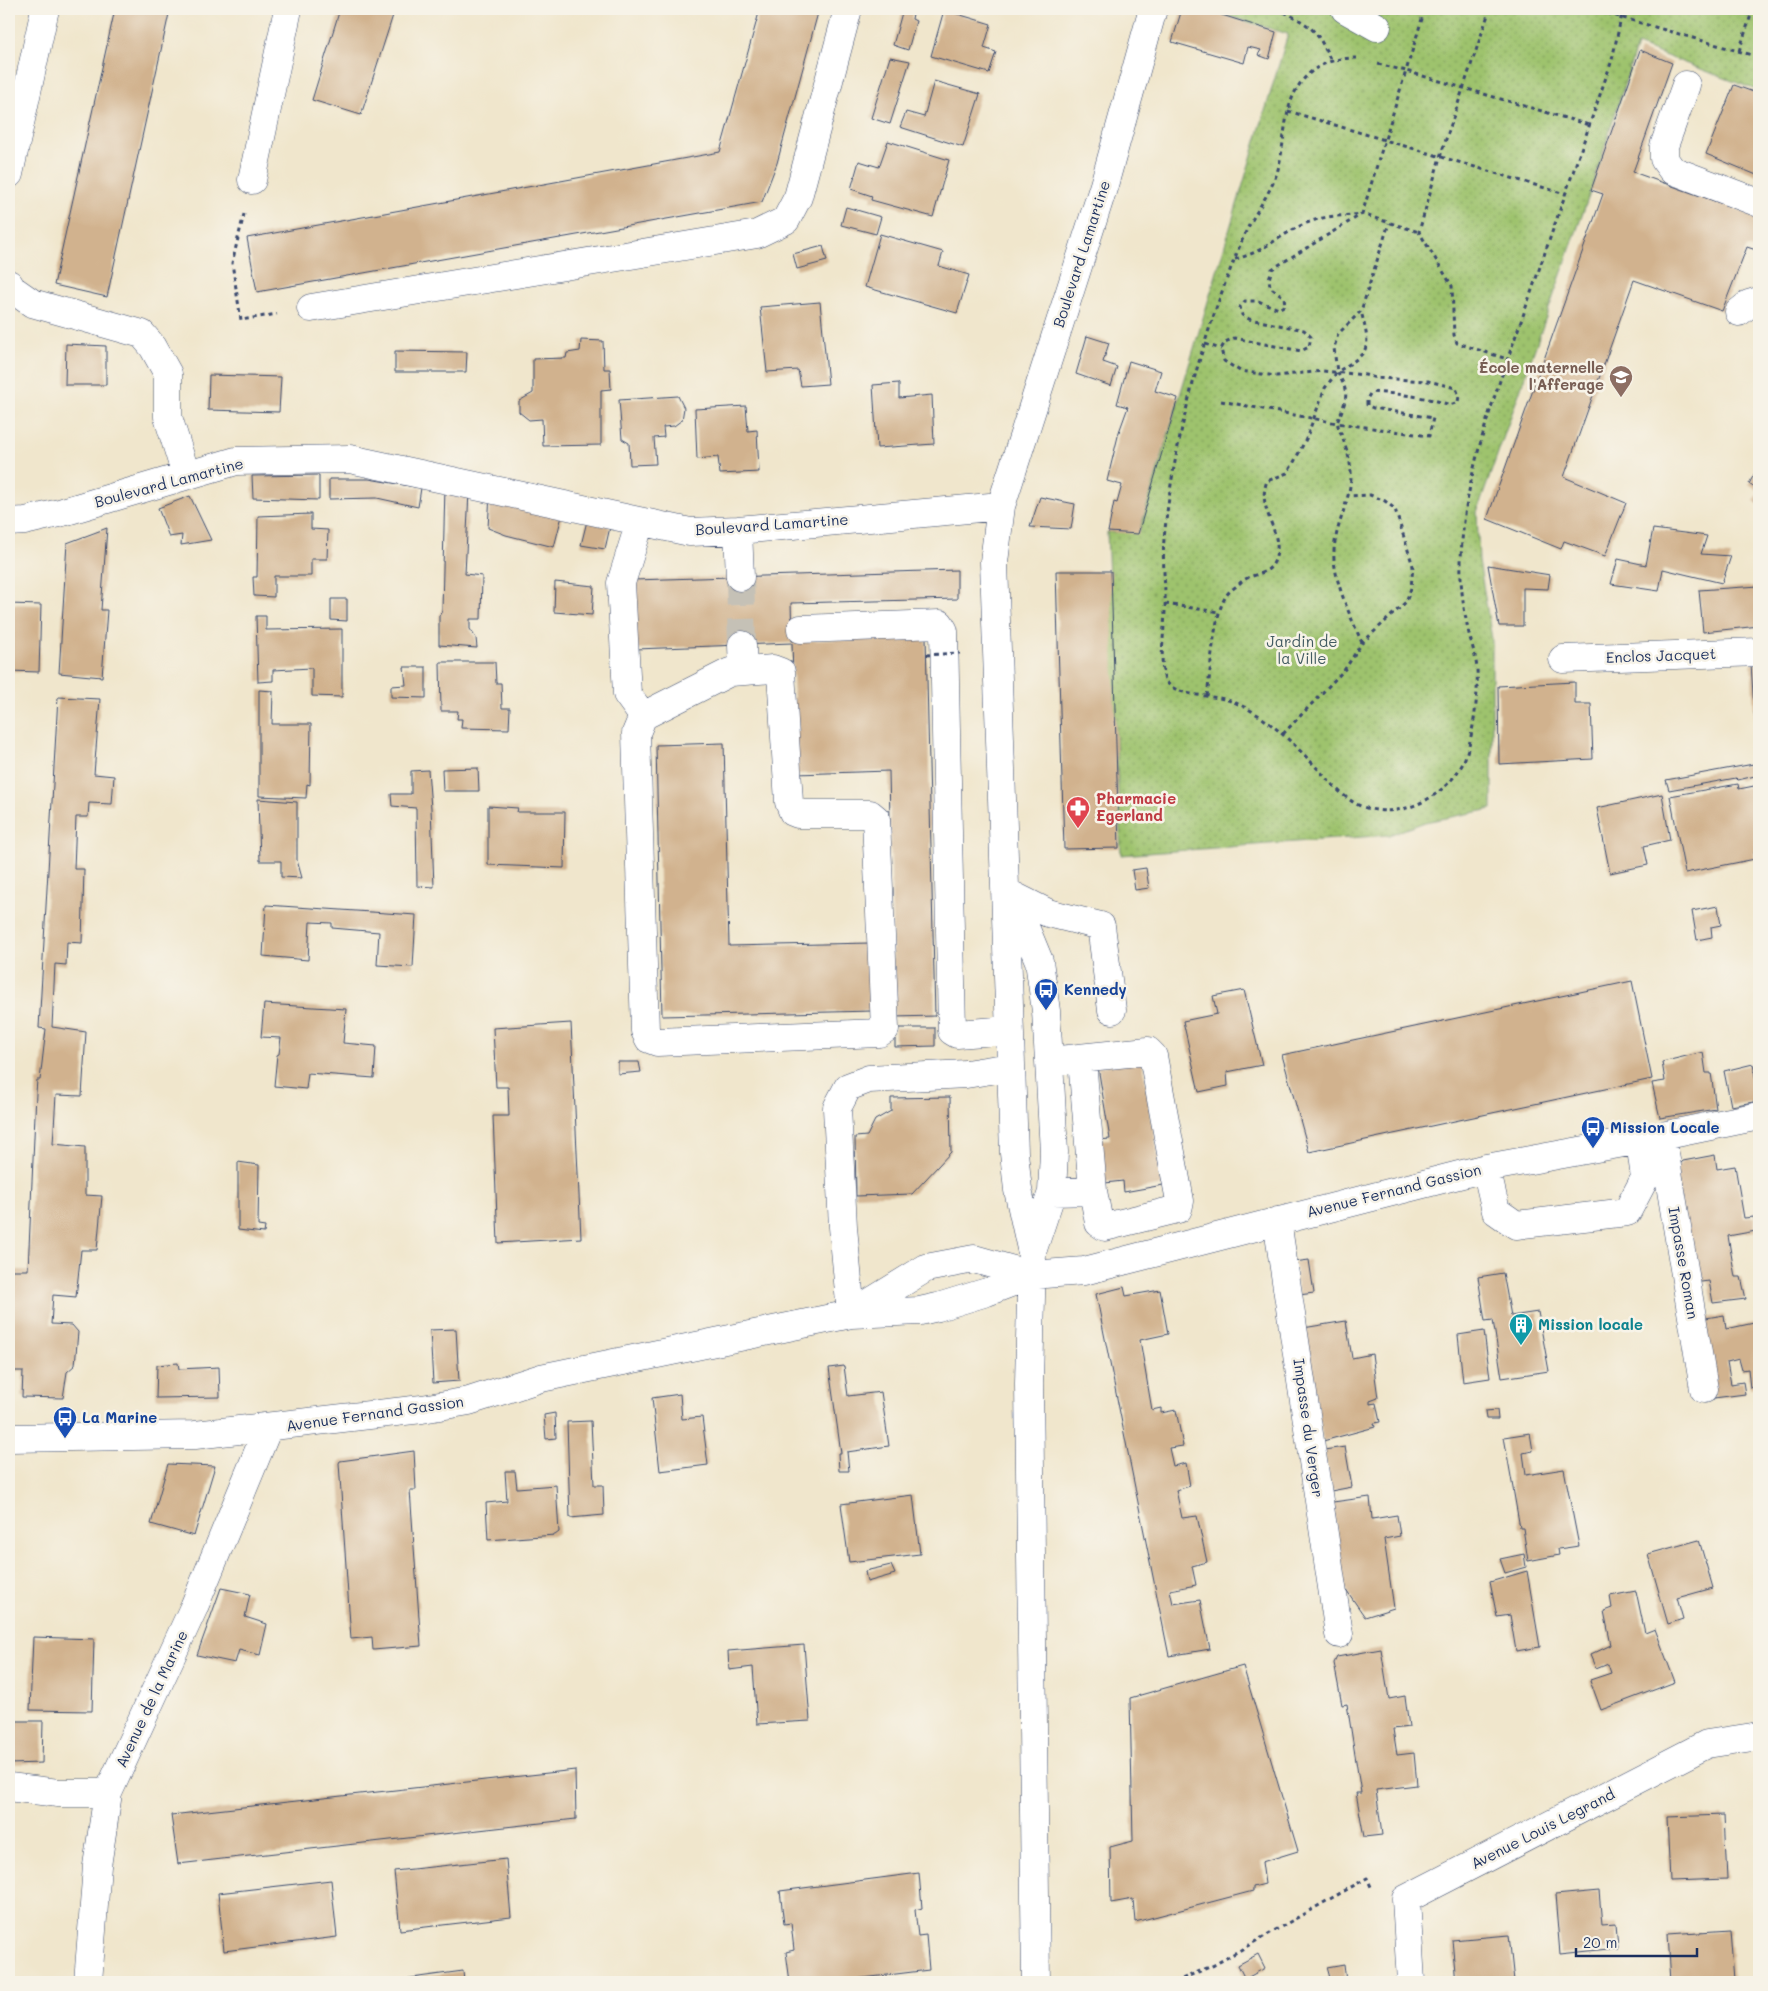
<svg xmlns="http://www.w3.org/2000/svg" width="1768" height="1991" font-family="Mali,sans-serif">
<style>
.park{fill:url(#park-dots);stroke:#5c7966}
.building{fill:#d1b28e}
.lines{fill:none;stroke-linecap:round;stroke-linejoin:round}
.minor-tunnel{stroke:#c5c1b6;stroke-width:28;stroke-dasharray:28 14;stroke-linecap:butt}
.minor-casing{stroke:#3b4a6e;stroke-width:29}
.path{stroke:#3b4a6e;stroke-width:3;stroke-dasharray:4 4;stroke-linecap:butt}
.minor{stroke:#fff;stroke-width:28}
.path-bridge{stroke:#3b4a6e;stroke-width:3;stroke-dasharray:4 4;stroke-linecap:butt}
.labels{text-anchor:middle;stroke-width:5;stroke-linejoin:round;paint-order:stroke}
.street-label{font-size:15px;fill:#1b2f5e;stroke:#f7f3e8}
.education-label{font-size:15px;font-weight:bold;fill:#785e54;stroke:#f7f3e8;text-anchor:end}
.park-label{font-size:15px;fill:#425b62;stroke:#f7f3e8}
.health-label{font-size:15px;font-weight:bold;fill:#be3a42;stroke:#f7f3e8;text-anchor:start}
.transit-label{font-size:15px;font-weight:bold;fill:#164399;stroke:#f7f3e8;text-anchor:start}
.culture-label{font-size:15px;font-weight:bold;fill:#0d838f;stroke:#f7f3e8;text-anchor:start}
</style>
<defs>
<pattern id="park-dots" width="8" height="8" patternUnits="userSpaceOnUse" patternTransform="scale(1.25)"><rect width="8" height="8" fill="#9ec36d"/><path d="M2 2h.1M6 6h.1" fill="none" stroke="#809f5d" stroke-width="1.8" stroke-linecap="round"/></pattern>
</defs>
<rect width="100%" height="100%" fill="#f7f3e8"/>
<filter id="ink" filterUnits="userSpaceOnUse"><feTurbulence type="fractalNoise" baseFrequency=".02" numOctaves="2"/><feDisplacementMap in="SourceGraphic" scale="10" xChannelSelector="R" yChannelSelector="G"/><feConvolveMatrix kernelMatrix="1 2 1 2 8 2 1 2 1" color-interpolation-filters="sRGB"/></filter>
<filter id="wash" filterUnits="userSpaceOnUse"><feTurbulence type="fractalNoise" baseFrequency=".0096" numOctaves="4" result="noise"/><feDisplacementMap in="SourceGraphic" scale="20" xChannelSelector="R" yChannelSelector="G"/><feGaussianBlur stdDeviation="1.12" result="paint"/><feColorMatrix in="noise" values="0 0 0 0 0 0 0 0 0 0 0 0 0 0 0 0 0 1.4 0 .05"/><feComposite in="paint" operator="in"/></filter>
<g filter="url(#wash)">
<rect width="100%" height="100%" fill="#f0e6cc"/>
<!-- park -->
<path class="park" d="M1205,9H1759V91L1637,45L1591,190L1477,512L1479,561L1492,639V809L1425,822L1389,835L1121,855L1107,532H1139L1288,34Z"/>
<g id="blocks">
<!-- building -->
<path class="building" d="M9,9H14L9,21Z
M115,9H170L107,297L54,285Z
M340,9H395L361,115L312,100Z
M760,9H819L777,163L762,202L257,292L247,238L720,152Z
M903,9H914L912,19L916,21L908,50L893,45Z
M1182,9H1203L1276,32L1269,59L1258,55L1261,50L1248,47L1244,63L1172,42Z
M944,10L991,24L984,48L996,52L989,73L931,56Z
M1640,50L1672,63L1633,172L1759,217V251L1747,247L1722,311L1634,280L1564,477L1626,503L1605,556L1564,541L1561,549L1487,519L1603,194L1591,190Z
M890,57L910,61L890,124L871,118Z
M934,81L980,94L963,147L900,127L906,112L924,117Z
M1734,85L1759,94V176L1706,154Z
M888,141L949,160L933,217L871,200L872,196L851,189L859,161L879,167Z
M846,207L881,217L876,234L841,225Z
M880,234L943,252L939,266L969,275L957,313L865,287Z
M823,246L827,261L797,269L793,254Z
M820,302L828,384L801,386L798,370L767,372L760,307Z
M1087,336L1109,343L1103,362L1117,367L1111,386L1076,374Z
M581,340L603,341L604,369H610L611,389L601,390V445L543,446L542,419L529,420L519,412V401L533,393V359L566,358L567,353L580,351Z
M66,344L106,346V385H65Z
M395,351L467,352L466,372H395Z
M1129,361L1161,371L1155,391L1178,398L1138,534L1108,532L1114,502L1117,503L1122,485L1107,481L1119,432L1128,407L1117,404Z
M209,375L281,377L279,412L208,410Z
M899,383V398L932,395L934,444L877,448L873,385Z
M678,396L684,408L682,420L674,426L663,427L664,437L654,438L656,464L630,465L629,443L622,439L619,400Z
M746,406L748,431L757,430L759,472L720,474L718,457L697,459L695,409Z
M1759,465V491L1749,484Z
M319,475V500L253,498L252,476Z
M329,479H369L421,488L418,507L377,498L329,499Z
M445,486L469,491L465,574L482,576L481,619H470V629L476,638L477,648L439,645V616L442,611Z
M1759,492V505L1754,501Z
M490,494L563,512L554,547L506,535L488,528Z
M190,496L211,540L181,545L182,535L169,537L158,508Z
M1040,497L1075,504L1071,529L1030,527Z
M311,514V529L328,530L327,559H311V576H274V597L254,596L253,577H257L258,516Z
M587,521L610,527L605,549L581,545Z
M107,528L101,610H107L102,677L59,673L67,543Z
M1653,529L1707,536L1701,554L1731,556L1722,583L1663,569L1659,591L1611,584L1618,559L1646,565Z
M1488,565L1550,575L1548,589L1523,588V626H1499Z
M957,570V599L791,603L792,641L926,637L935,1016L894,1017L889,771L796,774L792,643L636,649L634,580Z
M1056,571H1111L1119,848L1064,849Z
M555,582L594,586L592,615L554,612Z
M1759,586V626L1703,632L1699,590Z
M331,599H347V621L331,620Z
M9,604L41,605L39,672L9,671Z
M256,616H266V630L342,629V697L312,696V668L273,670V681L258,682Z
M440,662H495L496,683H501L502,708H510L509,729L461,728L462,719H457L458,711H441Z
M1759,663V738L1756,739L1751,664Z
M404,667H426V698L391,697V686L406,685Z
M1575,682V704H1591L1593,759L1499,764L1498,686Z
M259,690L273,691L272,724H311L310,785L307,784L306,798L259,796Z
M58,697L100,699L94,774L114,776L112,804L89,803L88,817H76L74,869H84L82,943L67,942L66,965L55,964L52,1027L86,1032L82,1096L56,1095L53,1144L85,1147V1195L102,1196L97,1250H81L76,1297L53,1295L51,1324L72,1325L78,1332L75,1365L67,1372L63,1398L22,1397L23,1371H9V1270H28L36,1093L37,1080H40L46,1029L39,1028Z
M724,743L729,946L871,943L873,1011L662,1016L656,745Z
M1759,763V775L1738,780L1736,778L1669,790L1666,780Z
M478,768L479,791H443L442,769Z
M428,770L431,808L434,887L417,886L416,808L392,806L391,794H411V771Z
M1738,784L1739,789L1759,785V851L1754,852L1755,859L1685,873L1670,796Z
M1662,794L1670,840L1644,846L1648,865L1610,873L1597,808Z
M258,799L297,802V860L302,878L281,877V861H260Z
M488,806L518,808L517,812H565L564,868L488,865Z
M1146,868L1149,888L1135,890L1132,870Z
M266,905L416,915L413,967L377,965L379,932L332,928V923L310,922L308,960L263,956Z
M1718,906L1721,925L1711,927L1712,937L1697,940L1692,911Z
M1632,981L1652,1079L1309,1152L1282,1055Z
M1244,990L1262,1065L1227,1072L1228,1086L1199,1092L1183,1021L1217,1014L1213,996Z
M264,1004L346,1009L343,1043L376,1046L374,1078L308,1073L306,1089L274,1086L277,1055L279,1054L281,1038L261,1037Z
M571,1023L581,1238L498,1243L493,1116H509L508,1087H496L493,1028Z
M895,1028H935V1046L895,1047Z
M1703,1052L1706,1073H1711L1716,1109L1660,1118L1652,1083L1665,1081L1662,1062Z
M1142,1060L1163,1185L1124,1192L1123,1181L1105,1183L1099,1140L1110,1139L1098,1067Z
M618,1062H639L641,1072L618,1074Z
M1753,1064L1759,1101L1731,1106L1724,1071Z
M950,1097L951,1152L912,1194L856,1196L855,1137L867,1136L875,1120L891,1111V1098Z
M1715,1155L1717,1169L1735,1166L1744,1218L1754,1217L1756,1231L1728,1236L1735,1277H1741L1746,1299L1713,1303L1709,1281L1693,1283L1674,1171L1683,1161Z
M238,1162L259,1165L258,1226L265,1227L264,1233L238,1230Z
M1309,1260L1314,1293L1299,1295L1294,1262Z
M1503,1273L1511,1316L1538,1312L1549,1371L1502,1378L1493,1320L1485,1321L1478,1277Z
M1124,1287L1126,1296L1160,1290L1168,1334L1140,1340L1152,1410L1161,1408V1413L1176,1410L1183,1446L1169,1448L1173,1466L1186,1463L1190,1486L1176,1490L1182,1518L1197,1516L1207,1562L1192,1566L1196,1585L1170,1590L1173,1604L1200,1600L1210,1649L1169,1656L1096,1294Z
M1724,1315L1726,1329L1754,1323L1756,1340H1759V1386L1750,1388L1748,1369L1742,1370L1739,1359L1727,1362L1731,1384L1743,1382L1745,1394L1714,1398L1700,1319Z
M1346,1321L1352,1358L1372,1354L1378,1398L1370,1401V1404L1376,1403L1380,1422L1374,1423L1375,1427L1323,1441L1303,1328Z
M456,1329L459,1381L433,1383L430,1330Z
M1484,1331L1490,1378L1463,1382L1458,1335Z
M178,1363L179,1369L219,1367L220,1397L156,1398L157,1365Z
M844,1366L848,1396L881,1392L889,1446L847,1452L849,1471H839L838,1453H841L829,1368Z
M680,1394L682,1419L702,1417L708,1465L660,1471L652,1398Z
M1497,1410L1498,1419H1486L1485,1411Z
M555,1413L556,1438L546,1439L544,1415Z
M591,1421L594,1485H603L604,1515L570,1518L567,1422Z
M1530,1433L1533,1451L1523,1453L1526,1475L1564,1469L1579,1546L1558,1549L1559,1555L1528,1561L1523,1528H1520L1504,1437Z
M1345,1447L1352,1487L1331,1491L1324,1450Z
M414,1451L416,1490H410L421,1646L373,1650L372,1637L351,1639L339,1463L340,1461Z
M168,1464L215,1466L194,1536L151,1524Z
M505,1471H515L517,1488L556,1485L559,1532L555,1535L488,1540L486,1503L507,1501Z
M913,1495L920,1554L849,1562L841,1504Z
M1370,1497L1372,1519L1397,1515L1400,1536L1384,1539L1394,1608L1365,1617L1345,1588L1333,1502Z
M1699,1540L1713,1588L1677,1598L1683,1619L1668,1624L1648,1554Z
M1524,1554L1526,1567L1505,1573L1500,1559Z
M891,1565L895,1574L867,1582L865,1571Z
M1527,1571L1540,1647L1516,1651L1510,1615L1497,1617L1490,1582Z
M221,1588L250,1594L245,1617L267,1624L260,1655L239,1650L235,1663L197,1655Z
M1636,1591L1645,1633L1655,1629L1675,1682L1601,1710L1590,1680L1611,1673L1608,1664L1596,1669L1590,1655L1611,1645L1604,1611L1612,1608L1610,1596Z
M33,1637L94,1639L92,1711L30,1710Z
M804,1645L810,1721L757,1724L753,1667L729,1670L728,1651Z
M1381,1649L1389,1699L1405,1696L1409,1727L1393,1729L1397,1755L1414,1753L1417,1785L1376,1790L1382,1835L1364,1837L1356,1793H1361L1347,1704L1342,1705L1334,1663L1337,1657Z
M1243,1666L1298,1851L1262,1862L1265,1884L1253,1887V1891L1135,1922L1133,1899L1111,1903L1110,1847L1133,1841L1130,1698Z
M9,1721H43L42,1763L9,1764Z
M575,1770L576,1819L178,1864L171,1815Z
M1724,1815L1727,1879L1670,1881L1667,1817Z
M506,1859L511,1917L400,1930L394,1871Z
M919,1873L922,1908L915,1910L918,1936L926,1935L929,1970L830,1982H790L786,1952L794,1950L791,1923L784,1924L780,1891Z
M331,1880L337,1937L224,1951L218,1893Z
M1599,1891L1602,1925L1616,1924L1618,1948L1560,1954L1555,1895Z
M1730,1930L1734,1982H1671L1668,1934Z
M1509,1935L1514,1982H1456L1452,1940Z
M1258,1954L1265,1968L1245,1979L1238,1965Z
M1344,1964L1346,1982H1313L1330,1978L1327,1967Z
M463,1971L464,1982H405L404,1979Z"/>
</g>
</g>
<g filter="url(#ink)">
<use href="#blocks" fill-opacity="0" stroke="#3b4a6e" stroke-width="1"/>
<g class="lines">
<!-- minor-tunnel -->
<path class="minor-tunnel" d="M740,577L742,645"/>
<!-- minor casing -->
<g class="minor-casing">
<path id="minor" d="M1345,9L1377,27
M1686,85L1664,146V159L1672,170L1759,203
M9,174L45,9
M252,180L288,9
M9,284L12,289L32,303L142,334L153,347L168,374V417L186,475
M311,308L757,234L786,220L798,197L848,9
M1739,312L1749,304L1759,301
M9,522L25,521L63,512L236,461L350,459L690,532L738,530L1001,506
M640,522L621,583L627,694L643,716L636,733L645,1031L649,1039L657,1042L879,1033L885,1029L876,819L870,814H798L793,812L789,802L781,672L773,669L730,672L643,716
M738,530L740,577
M801,629L940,624L944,631L952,1031L957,1034L1009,1030
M742,645L743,670
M1563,659L1759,652
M1006,892L1048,913L1101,926L1112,1010
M1009,898L1025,927L1039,961L1046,1011L1049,1061L1054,1152L1052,1192L1032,1252
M1082,1060L1093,1191
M1049,1061L1148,1051L1153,1056L1180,1201L1178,1209L1105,1227L1099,1223L1093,1191L1052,1192
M1662,1136L1704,1389
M1486,1168L1496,1211L1516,1225L1627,1212L1645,1178L1640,1141
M1277,1221L1339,1634
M853,1313L926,1268L974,1259L1031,1275
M851,1314L843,1227L837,1108L848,1087L869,1079L966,1074L1010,1067
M9,1438L195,1435L422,1409L469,1401L541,1378L851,1314L920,1311L938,1307L987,1292L1031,1275L1084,1271L1486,1168L1662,1136L1759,1116
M9,1787L58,1793H108
M88,1982L97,1866L108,1793L194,1607L268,1428
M1036,1982L1029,1384L1032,1253L1018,1190L1014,1153L994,562L1001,506L1104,185L1153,9
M1411,1982L1406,1899L1707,1744L1759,1736"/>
</g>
<!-- path -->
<path class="path" d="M1490,9L1440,157L1419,232L1452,286L1454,335L1457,343L1507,359
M1592,9L1759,57
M1284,12C1314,27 1317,31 1331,61
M1739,51L1753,9
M1357,58C1335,58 1317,63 1302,81C1279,110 1288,151 1273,183C1264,202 1251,219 1243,238C1203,334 1174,436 1164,539C1162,563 1166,587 1165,610C1165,626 1158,669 1166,681C1175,696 1208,695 1224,699C1263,709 1302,752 1328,780C1339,791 1349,802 1363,807C1401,820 1443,798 1462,765C1467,755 1470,742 1472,731C1476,710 1478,690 1477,669C1476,657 1472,645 1469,634C1464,611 1460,587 1461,563C1462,480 1496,391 1524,313C1553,229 1583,144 1612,60L1623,9
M1378,64L1406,71L1425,9
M1288,111L1565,194
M244,214L232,263L241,320L277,314
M1235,259C1267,252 1285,229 1315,220C1330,215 1347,216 1362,214L1406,71L1589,125
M1205,344L1221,349
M1221,401L1337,423C1346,399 1351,395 1337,372C1371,351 1371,350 1361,311
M1165,604L1219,612
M1362,643C1351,617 1337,589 1334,560C1332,531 1349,506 1351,478C1352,459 1343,440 1337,423L1429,436L1433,418L1373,408L1367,405V399L1371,392C1399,394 1424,396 1450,405L1458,402L1459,396L1456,388L1428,381L1376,378L1365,375L1323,371L1276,376L1240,371L1224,361L1221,349L1225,342L1234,338L1301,351L1309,347L1311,337L1304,330L1249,319L1242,315L1240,307L1245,301H1258L1279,309L1285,305L1284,297L1270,287L1269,279L1272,269L1362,214L1419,232
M1207,696C1211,671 1213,616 1226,596C1229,591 1236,587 1240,583C1250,573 1268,576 1274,562C1287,534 1255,511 1267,481L1287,473L1293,464L1306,439L1325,388L1337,372L1334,348L1338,334L1361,311L1389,223
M1283,734L1345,669L1362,643L1406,602L1411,588L1413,566L1395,509L1385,501L1370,495L1347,496
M1175,1982L1214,1965L1367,1878L1372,1889"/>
<!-- minor -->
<use href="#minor" class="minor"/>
<!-- path-bridge -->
<path class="path-bridge" d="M926,655L960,653"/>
</g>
</g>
<!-- icons -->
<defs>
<g id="school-pin" transform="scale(1.25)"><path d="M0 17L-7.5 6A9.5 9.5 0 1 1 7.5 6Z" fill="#8d6e63" stroke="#f7f3e8"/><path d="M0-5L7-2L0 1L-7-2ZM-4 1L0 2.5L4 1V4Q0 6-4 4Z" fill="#fff"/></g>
<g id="pharmacy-pin" transform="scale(1.25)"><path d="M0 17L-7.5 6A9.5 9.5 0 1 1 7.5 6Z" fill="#e0444e" stroke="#f7f3e8"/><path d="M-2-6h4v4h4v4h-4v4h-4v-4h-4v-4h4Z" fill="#fff"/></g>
<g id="bus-pin" transform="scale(1.25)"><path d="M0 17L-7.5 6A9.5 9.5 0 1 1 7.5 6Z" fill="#1a4fb4" stroke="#f7f3e8"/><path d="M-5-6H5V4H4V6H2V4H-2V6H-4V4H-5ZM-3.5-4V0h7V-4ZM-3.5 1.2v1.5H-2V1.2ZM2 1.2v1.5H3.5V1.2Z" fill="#fff"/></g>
<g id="building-pin" transform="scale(1.25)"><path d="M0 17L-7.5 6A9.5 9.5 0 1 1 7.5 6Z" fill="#0f9aa8" stroke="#f7f3e8"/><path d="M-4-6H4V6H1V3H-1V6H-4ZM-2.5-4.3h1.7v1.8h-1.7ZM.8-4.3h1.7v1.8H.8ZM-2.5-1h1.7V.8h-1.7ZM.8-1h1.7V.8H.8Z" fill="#fff"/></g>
</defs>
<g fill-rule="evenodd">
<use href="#school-pin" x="1621" y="377"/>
<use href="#pharmacy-pin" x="1078" y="808"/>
<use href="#bus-pin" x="1046" y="990"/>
<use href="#bus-pin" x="1593" y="1128"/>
<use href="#building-pin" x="1521" y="1325"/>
<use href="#bus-pin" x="65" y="1418"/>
</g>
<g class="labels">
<!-- street labels -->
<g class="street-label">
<text transform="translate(1082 254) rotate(-72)" y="5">Boulevard Lamartine</text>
<text transform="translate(169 483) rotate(-15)" y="5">Boulevard Lamartine</text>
<text transform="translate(772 525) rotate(-4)" y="5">Boulevard Lamartine</text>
<text transform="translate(1661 656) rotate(-2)" y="5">Enclos Jacquet</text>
<text transform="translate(1394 1191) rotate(-14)" y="5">Avenue Fernand Gassion</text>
<text transform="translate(1683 1263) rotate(80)" y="5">Impasse Roman</text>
<text transform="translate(375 1414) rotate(-8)" y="5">Avenue Fernand Gassion</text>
<text transform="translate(1308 1428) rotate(82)" y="5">Impasse du Verger</text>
<text transform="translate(152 1699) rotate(-65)" y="5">Avenue de la Marine</text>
<text transform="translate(1543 1829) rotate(-27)" y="5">Avenue Louis Legrand</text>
</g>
<!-- education labels -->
<g class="education-label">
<text x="1604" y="373">École maternelle<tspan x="1604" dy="17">l'Afferage</tspan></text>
</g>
<!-- park labels -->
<g class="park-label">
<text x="1302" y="647">Jardin de<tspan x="1302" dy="17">la Ville</tspan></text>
</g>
<!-- health labels -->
<g class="health-label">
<text x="1096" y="804">Pharmacie<tspan x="1096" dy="17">Egerland</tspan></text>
</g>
<!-- transit labels -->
<g class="transit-label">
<text x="1064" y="995">Kennedy</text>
<text x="1610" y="1133">Mission Locale</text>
<text x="82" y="1423">La Marine</text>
</g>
<!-- culture labels -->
<g class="culture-label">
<text x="1538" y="1330">Mission locale</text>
</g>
</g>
<!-- margin -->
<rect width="1768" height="1991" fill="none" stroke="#f7f3e8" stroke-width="30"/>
<!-- scale -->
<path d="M1576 1948v8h121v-8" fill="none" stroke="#1b2f5e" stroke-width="2.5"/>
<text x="1583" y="1948" font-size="15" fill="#1b2f5e" stroke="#f7f3e8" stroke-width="4" paint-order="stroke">20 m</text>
</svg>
